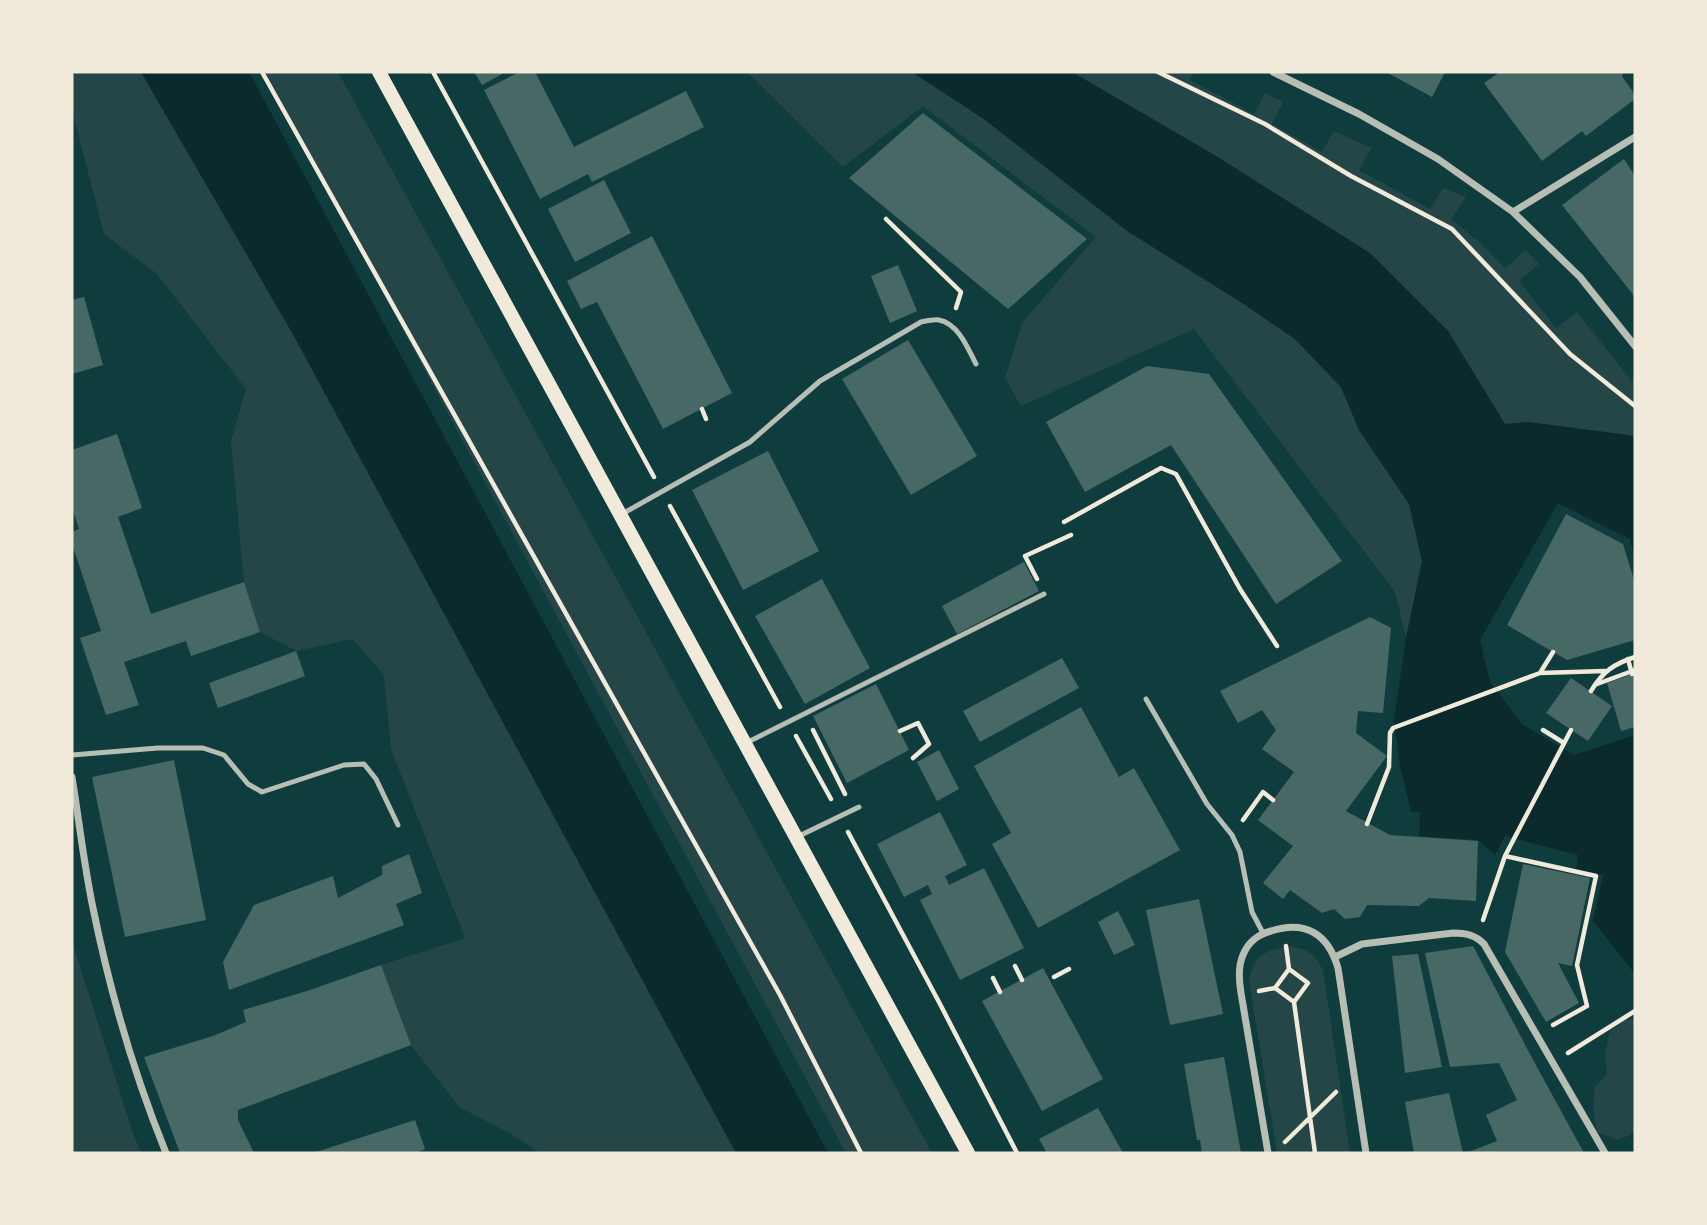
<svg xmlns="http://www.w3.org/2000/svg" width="1707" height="1225" font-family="'Alegreya Sans',sans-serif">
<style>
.green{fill:#244646}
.water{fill:#0a2a2b}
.building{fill:#486865}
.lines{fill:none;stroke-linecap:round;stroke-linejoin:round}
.path{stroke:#f1e9da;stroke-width:4.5}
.service{stroke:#b8beb3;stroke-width:5}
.minor{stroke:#b8beb3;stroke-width:7}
.secondary{stroke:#f1e9da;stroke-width:14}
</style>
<rect width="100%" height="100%" fill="#0f3d3e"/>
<!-- green -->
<path class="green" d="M72,72H141L294,336L736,1153H540L511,1134L459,1107L411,1045L381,965L465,938L391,749L384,675L353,639L296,651L260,632L244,582L231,441L246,389L157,274L104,234L72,110Z
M264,72H338L932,1153H846Z
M747,72H912L984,119L1295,339L1341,387L1359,430L1409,504L1422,561L1406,638L1395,592L1194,329L1021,406L1005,378L1022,323L1096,237L923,106L843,167Z
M1072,72H1194L1190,80L1254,114L1265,93L1283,102L1272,124L1322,152L1334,131L1371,148L1359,170L1430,209L1443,188L1466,197L1451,219L1478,241L1505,268L1526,250L1539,264L1519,281L1556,328L1577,312L1635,385V436L1528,422L1505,424L1448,331L1216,156Z
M72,941L132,1130L141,1153H72Z
M1288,947C1307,948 1314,953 1323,970L1350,1153H1277L1249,981C1254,955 1263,951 1288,947Z
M1635,1018V1129L1628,1136L1617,1140L1597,1132L1593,1109L1595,1087L1607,1074L1605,1054L1610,1031L1623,1021Z"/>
<!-- water -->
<path class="water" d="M141,72H249L828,1153H736L294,336Z
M912,72H1072L1216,156L1370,253L1448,331L1505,424L1528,422L1635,436V559L1630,539L1558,503L1480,640L1490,682L1522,724L1574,755L1635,735V974L1593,921L1603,875L1576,870L1578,855L1505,836L1495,855L1478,840L1419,836L1420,812H1411L1400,766L1394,720L1406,638L1422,561L1409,504L1359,430L1341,387L1295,339L1242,303L1127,231L984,119Z"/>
<!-- building -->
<path class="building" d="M474,72H506L482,85Z
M519,72H535L574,147L686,91L704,127L592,182L588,174L540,199L484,90Z
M1386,72H1445L1432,97Z
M1500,72H1624L1622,76L1635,95V99L1586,136L1582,131L1542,161L1484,83Z
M923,113L1087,239L1008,309L849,178Z
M1624,159L1635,176V297L1562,205Z
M604,180L631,233L575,262L548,209Z
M652,236L732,393L663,429L597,302L581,309L567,281Z
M898,265L917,311L890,323L871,276Z
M84,297L103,365L72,374V300Z
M908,340L977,456L911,495L842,379Z
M1147,366L1209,374L1342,561L1276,604L1171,445L1085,492L1046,422Z
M117,434L142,508L118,517L151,614L244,582L260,632L191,656L186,641L124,662L139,705L106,715L80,638L101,631L72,544V532L79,529L72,507V450Z
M768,451L819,551L743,590L692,490Z
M1566,514L1623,544L1635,583V640L1567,660L1507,625Z
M1024,562L1039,591L957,634L942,606Z
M822,579L870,668L805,704L755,616Z
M1370,617L1391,628L1383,713L1358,711L1356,733L1387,756L1346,811L1390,835L1478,841L1476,901L1429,898L1419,906L1367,905L1360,917L1345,919L1334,909L1322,913L1290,890L1283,899L1263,883L1293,846L1258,820L1294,772L1262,749L1276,730L1262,710L1238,723L1220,691Z
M296,651L305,676L218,708L209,683Z
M1062,658L1079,688L980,742L963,711Z
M1635,673V727L1621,731L1607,683Z
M1571,678L1612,706L1588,741L1546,713Z
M876,684L909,750L847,783L813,716Z
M1081,707L1119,777L1134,768L1180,850L1038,928L992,844L1011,833L974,766Z
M939,750L959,789L937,801L917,762Z
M174,760L206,920L125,937L92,777Z
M940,812L967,865L945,876L949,885L984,868L1024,948L960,980L920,900L932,894L928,885L904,897L877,844Z
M409,854L422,893L396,904L404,925L229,990L223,962L254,905L333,876L338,898L382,875V866Z
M1523,864L1590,878L1572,966L1558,963L1579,1003L1546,1022L1505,952Z
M1199,899L1223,1014L1170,1025L1146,910Z
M1118,911L1135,945L1114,955L1098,922Z
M1473,946L1531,1056L1584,1153H1466L1497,1141L1486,1115L1517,1100L1499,1063L1450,1067L1425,953Z
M1418,954L1442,1067L1405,1073L1392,956Z
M381,965L411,1045L238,1110V1120L254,1153H180L144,1057L213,1036L246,1022L243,1010L307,991Z
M1043,968L1103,1079L1042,1111L982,1001Z
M1224,1057L1241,1153H1202L1200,1140H1197L1184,1064Z
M1449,1093L1463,1153H1414L1405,1102Z
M1098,1108L1123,1153H1047L1039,1139Z
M415,1120L425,1149L415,1153H313Z"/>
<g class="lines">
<!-- path -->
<path class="path" d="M262,72L780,995L861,1153
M433,72L654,477
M1158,72L1265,124L1351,176L1452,229L1570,354L1635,406
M886,219L961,292L956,308
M702,409L706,419
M670,506L780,707
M1064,522L1161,468L1176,474L1240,589L1277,646
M1037,579L1025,556L1071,535
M1628,659L1632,674
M1540,673L1553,652
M1597,684L1635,670
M1591,691C1603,671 1614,664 1635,657
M813,730L845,794
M1543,730L1564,743
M900,731L918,723L929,744L913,758
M796,736L831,799
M1243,820L1263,792L1273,800
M1367,824L1389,767L1390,733L1393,728L1540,673L1605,671
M848,832L940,1004L1017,1153
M1505,856L1596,876L1577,965L1587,1006L1553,1025
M1483,920L1505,856L1571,730
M1286,946L1289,969L1275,988L1294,1002L1315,1153
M1015,966L1022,980
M1289,969L1308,983L1294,1002
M1054,977L1069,969
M993,978L1000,992
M1259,991L1275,988
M1568,1053L1635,1011
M1285,1142L1336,1092"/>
<!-- service -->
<path class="service" d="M622,514L750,442L820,381L921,322C926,321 934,319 939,320C959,324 968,349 976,364
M1146,699L1207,804L1232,835L1240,852L1252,912L1263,933
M746,743L1044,594
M72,755L158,748H203L224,755L248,784L262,792L344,765L364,764L376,779L398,825
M799,836L859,807"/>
<!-- minor -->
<path class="minor" d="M1273,72L1359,114L1438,159L1513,212L1580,277L1635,346
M1513,212L1635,137
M72,777C79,820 84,865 93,908C110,992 134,1074 166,1153
M1335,957L1362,944L1453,933C1466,933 1475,935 1484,944L1605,1153
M1268,1153L1241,993C1239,981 1238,966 1243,955C1248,942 1259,934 1271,931C1306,920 1328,934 1338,968L1366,1153"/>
<!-- secondary -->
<path class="secondary" d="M379,72L968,1153"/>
</g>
<!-- border -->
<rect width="1707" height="1225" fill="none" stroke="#f1e9da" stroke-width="147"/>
</svg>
